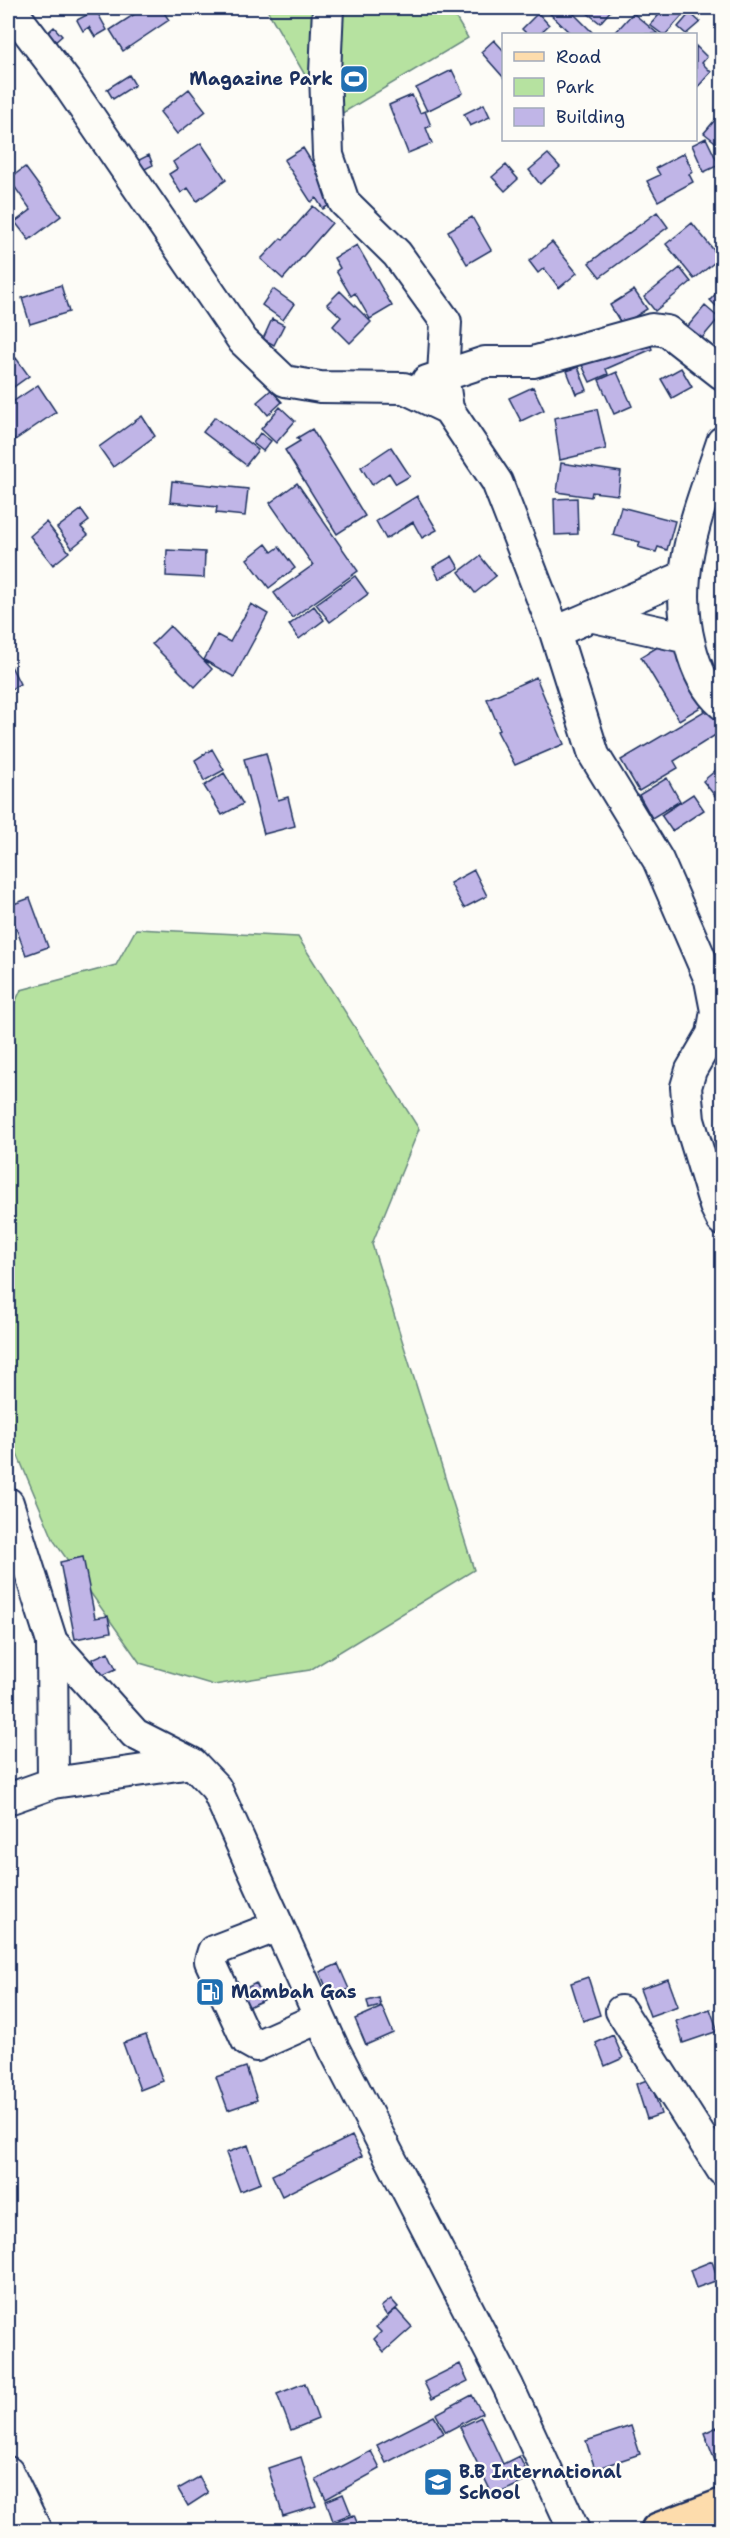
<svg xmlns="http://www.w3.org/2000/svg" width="730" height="2538" font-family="'Shantell Sans',sans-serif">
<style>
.green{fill:#b6e2a0;stroke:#68887f;stroke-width:1.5}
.building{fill:#c0b5e7;stroke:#1b2f5e;stroke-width:1.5}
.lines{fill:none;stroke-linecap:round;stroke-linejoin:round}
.minor-casing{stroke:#1b2f5e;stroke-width:34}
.major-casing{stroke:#1b2f5e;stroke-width:38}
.minor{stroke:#fdfcf7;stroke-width:30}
.major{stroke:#fddcac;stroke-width:33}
.labels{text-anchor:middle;stroke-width:4.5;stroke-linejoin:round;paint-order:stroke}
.poi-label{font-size:18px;font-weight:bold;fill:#1b2f5e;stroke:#fdfcf7;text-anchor:start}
</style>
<rect width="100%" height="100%" fill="#fdfcf7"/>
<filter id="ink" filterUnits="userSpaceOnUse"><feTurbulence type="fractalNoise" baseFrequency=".0167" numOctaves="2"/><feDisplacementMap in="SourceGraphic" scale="12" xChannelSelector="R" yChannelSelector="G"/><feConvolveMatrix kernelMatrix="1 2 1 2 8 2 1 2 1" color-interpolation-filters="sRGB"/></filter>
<g filter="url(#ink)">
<!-- green -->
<path class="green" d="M266,8H450L468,38L331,120Z
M136,929L298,937L419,1129L372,1244L474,1570L310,1670L214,1685L140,1663L54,1541L13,1444L8,1423V1017L21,990L116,965Z"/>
<!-- building -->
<path class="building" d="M144,8H161L169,20L123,51L110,30Z
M547,8H568L592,32L590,34H571L545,9Z
M581,8H613L600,23Z
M665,8H689L666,34H662L650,25Z
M96,10L107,30L95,37L89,27L83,31L77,20Z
M538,13L549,25L539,34H527L522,29Z
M633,13L658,34H614Z
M690,13L700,22L686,34L678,27Z
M54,27L62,36L54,43L46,34Z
M494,40L504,51V78L481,52Z
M696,46L707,57L702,63L711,72L696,89Z
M452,70L463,93L427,111L416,88Z
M129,75L135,85L113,99L107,89Z
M189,89L206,111L177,134L160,112Z
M412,95L420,113L425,111L431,126L426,128L432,143L408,153L389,105Z
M484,104L490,117L470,126L464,114Z
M721,113L722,141L719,145L704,133Z
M706,138L719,165L704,172L692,145Z
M201,143L226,180L197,201L188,188L181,193L169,174L177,169L173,162Z
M303,148L336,201L323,209L316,198L311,202L284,160Z
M684,153L693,172L689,174L693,182L658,201L647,181L660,175L656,168Z
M548,154L560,167L540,184L529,170Z
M149,155L153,165L139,172L135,162Z
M506,165L518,179L505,191L492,177Z
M25,167L61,216L29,240L15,222L31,210L9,179Z
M313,206L332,223L283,279L261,259L281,238L283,240Z
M657,212L668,227L600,277L589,263Z
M472,217L491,250L467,264L448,231Z
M692,223L720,258L694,279L666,244Z
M552,242L577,273L559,288L544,268L538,273L529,261Z
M357,245L392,306L370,319L355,293L351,296L336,271L340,268L334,258Z
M680,268L691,282L655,311L644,297Z
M61,285L69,312L30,324L22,298Z
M722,287V312L710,300Z
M273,289L294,304L283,320L262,305Z
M634,290L647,309L622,325L610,305Z
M340,291L371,322L350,343L333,326L341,317L327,304Z
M705,306L719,318L697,344L683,332Z
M272,319L284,325L274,345L263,339Z
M647,336L652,349L606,369L608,374L590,382L582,365Z
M16,358L29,376L8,391V365Z
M578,367L587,390L576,394L567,371Z
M681,368L692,387L672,398L661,379Z
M617,372L632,406L614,414L599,380Z
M38,385L56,412L15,440L8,428V405Z
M533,387L544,410L521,421L509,398Z
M271,390L282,402L268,415L257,402Z
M280,407L295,421L276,443L261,429Z
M597,409L606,449L560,460L554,418Z
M142,416L155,436L113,467L99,447Z
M215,417L258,450L246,465L203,432Z
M312,429L365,516L337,534L285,450L300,441L297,438Z
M260,433L271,441L263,451L253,443Z
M391,447L410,476L396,484L389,473L372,485L361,467Z
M561,463L621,472L618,495L592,492L591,497L557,492Z
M172,481L248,489L245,516L216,513L217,507L170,502Z
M297,483L358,571L292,618L274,593L313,565L270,503Z
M417,496L437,530L422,538L413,522L386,539L376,521Z
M577,498L578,534L555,535L554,499Z
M621,507L675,521L667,550L658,547L656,552L638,547L640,542L613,535Z
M81,510L89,521L81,527L88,535L72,548L57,528Z
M46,522L69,552L53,565L30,536Z
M266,544L272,552L279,547L295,568L269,588L247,559Z
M167,550L205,552L204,578L166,576Z
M452,556L459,568L439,579L433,567Z
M480,556L496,576L475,593L459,572Z
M355,576L368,594L330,622L316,604Z
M251,604L268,614L234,677L204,660L217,635L230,642Z
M314,606L324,620L299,639L289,625Z
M170,626L212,669L195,687L152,644Z
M671,639L709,702L679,720L641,657Z
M8,660L20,684L8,691Z
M536,677L564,744L515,765L497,731L500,730L487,699Z
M711,707L722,731L674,761L678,768L639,791L621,760Z
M212,749L224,770L204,781L195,760Z
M266,753L278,800L288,797L295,826L264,834L244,759Z
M722,765V790L715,796L703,781Z
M224,773L243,804L222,815L204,786Z
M667,778L680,801L652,818L639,795Z
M693,794L704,810L672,831L661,815Z
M474,870L487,896L464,908L450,883Z
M30,898L48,947L26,955L8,906Z
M83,1557L95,1618L108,1616L111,1632L75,1639L60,1562Z
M108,1652L116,1669L101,1676L92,1659Z
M338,1964L349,1989L330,1997L320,1972Z
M588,1977L600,2015L583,2021L571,1983Z
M668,1979L678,2006L650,2016L640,1989Z
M256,1983L264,2000L244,2009L236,1993Z
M379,1998L381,2006L369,2009L367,2001Z
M382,2007L393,2033L366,2045L355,2019Z
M710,2009L718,2031L683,2043L676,2021Z
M146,2035L163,2081L140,2090L123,2043Z
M613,2035L623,2058L605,2066L596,2043Z
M246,2067L257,2100L228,2110L216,2077Z
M650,2079L661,2114L647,2119L636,2084Z
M352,2136L362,2156L282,2196L272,2175Z
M248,2145L261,2183L240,2191L226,2153Z
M712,2261L718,2280L696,2288L690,2270Z
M391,2299L398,2307L387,2316L381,2307Z
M396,2309L412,2327L384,2352L374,2339L381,2332L376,2327Z
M460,2364L468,2381L432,2399L424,2382Z
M305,2383L318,2419L291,2430L277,2394Z
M472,2395L482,2413L446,2432L436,2414Z
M434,2416L444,2433L386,2463L377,2445Z
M481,2417L503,2464L519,2456L530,2479L493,2496L460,2427Z
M722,2425V2469L719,2471L704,2433Z
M631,2426L640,2454L595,2469L586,2441Z
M371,2451L380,2469L326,2499L316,2480Z
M301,2457L316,2506L283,2516L268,2468Z
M199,2477L208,2493L188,2506L178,2489Z
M343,2494L351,2514L333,2521L326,2501Z
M354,2515L360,2530H337L334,2523Z"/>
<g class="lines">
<!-- minor casing -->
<g class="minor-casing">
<path id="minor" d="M10,8L66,82L243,341L285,381L320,387L404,388L448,409L497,482L555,632L594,755L658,860L710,980L716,1011L712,1034L691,1070L686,1087L689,1120L715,1206L722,1220
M328,8L325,73L328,155L344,202L397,254L446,322L443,375L448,409
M427,381L485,362H533L652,329L667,331L722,374
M722,442C708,485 689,530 685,576C681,617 690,676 722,704
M594,617L688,638
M555,632L685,576
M8,1503L52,1642L135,1734L192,1763L216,1788L334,2049L508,2386L574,2530
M52,1642L53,1783
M8,1799L53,1783L192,1763
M278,1926L213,1951L210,1961L247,2041L256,2046L319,2018
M621,2011L722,2170
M8,2472L36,2530"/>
</g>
<!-- major casing -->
<g class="major-casing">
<path id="major" d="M658,2530L722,2506"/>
</g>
<!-- minor -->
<use href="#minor" class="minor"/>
<!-- major -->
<use href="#major" class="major"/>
</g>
</g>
<!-- icons -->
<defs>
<g id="stadium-square" transform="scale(1.5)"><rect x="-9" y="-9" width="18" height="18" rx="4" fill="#1f6fb2" stroke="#fdfcf7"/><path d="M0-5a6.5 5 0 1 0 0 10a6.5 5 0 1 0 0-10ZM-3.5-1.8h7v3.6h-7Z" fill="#fff"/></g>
<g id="fuel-square" transform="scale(1.5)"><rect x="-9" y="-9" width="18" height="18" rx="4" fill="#1f6fb2" stroke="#fdfcf7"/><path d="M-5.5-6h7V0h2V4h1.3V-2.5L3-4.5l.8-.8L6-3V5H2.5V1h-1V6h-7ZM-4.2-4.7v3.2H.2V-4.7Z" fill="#fff"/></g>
<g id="school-square" transform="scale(1.5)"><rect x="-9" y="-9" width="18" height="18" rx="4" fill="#1f6fb2" stroke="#fdfcf7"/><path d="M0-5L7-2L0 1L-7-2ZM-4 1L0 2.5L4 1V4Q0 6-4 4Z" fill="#fff"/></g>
</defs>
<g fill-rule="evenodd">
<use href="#stadium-square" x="354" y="79"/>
<use href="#fuel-square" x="210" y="1992"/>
<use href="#school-square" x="438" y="2482"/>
</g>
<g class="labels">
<!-- poi labels -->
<g class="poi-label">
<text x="333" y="85" text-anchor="end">Magazine Park</text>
<text x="231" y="1998">Mambah Gas</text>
<text x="459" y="2478">B.B International<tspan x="459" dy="21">School</tspan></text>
</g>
</g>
<!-- margin -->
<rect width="730" height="2538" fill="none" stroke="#fdfcf7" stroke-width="30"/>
<rect x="15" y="15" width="700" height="2508" fill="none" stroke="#1b2f5e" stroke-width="2" filter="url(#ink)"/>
<!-- legend -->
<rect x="502" y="33" width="195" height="108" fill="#fdfcf7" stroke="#a3aaba" stroke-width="1.5"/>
<rect x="514" y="52" width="30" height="9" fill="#fddcac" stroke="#a3aaba" stroke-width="1.5"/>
<text x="556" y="63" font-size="18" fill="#1b2f5e">Road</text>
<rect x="514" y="78" width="30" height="18" fill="#b6e2a0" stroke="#a3aaba" stroke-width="1.5"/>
<text x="556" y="93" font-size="18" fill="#1b2f5e">Park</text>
<rect x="514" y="108" width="30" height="18" fill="#c0b5e7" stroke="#a3aaba" stroke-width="1.5"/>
<text x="556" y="123" font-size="18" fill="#1b2f5e">Building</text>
</svg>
